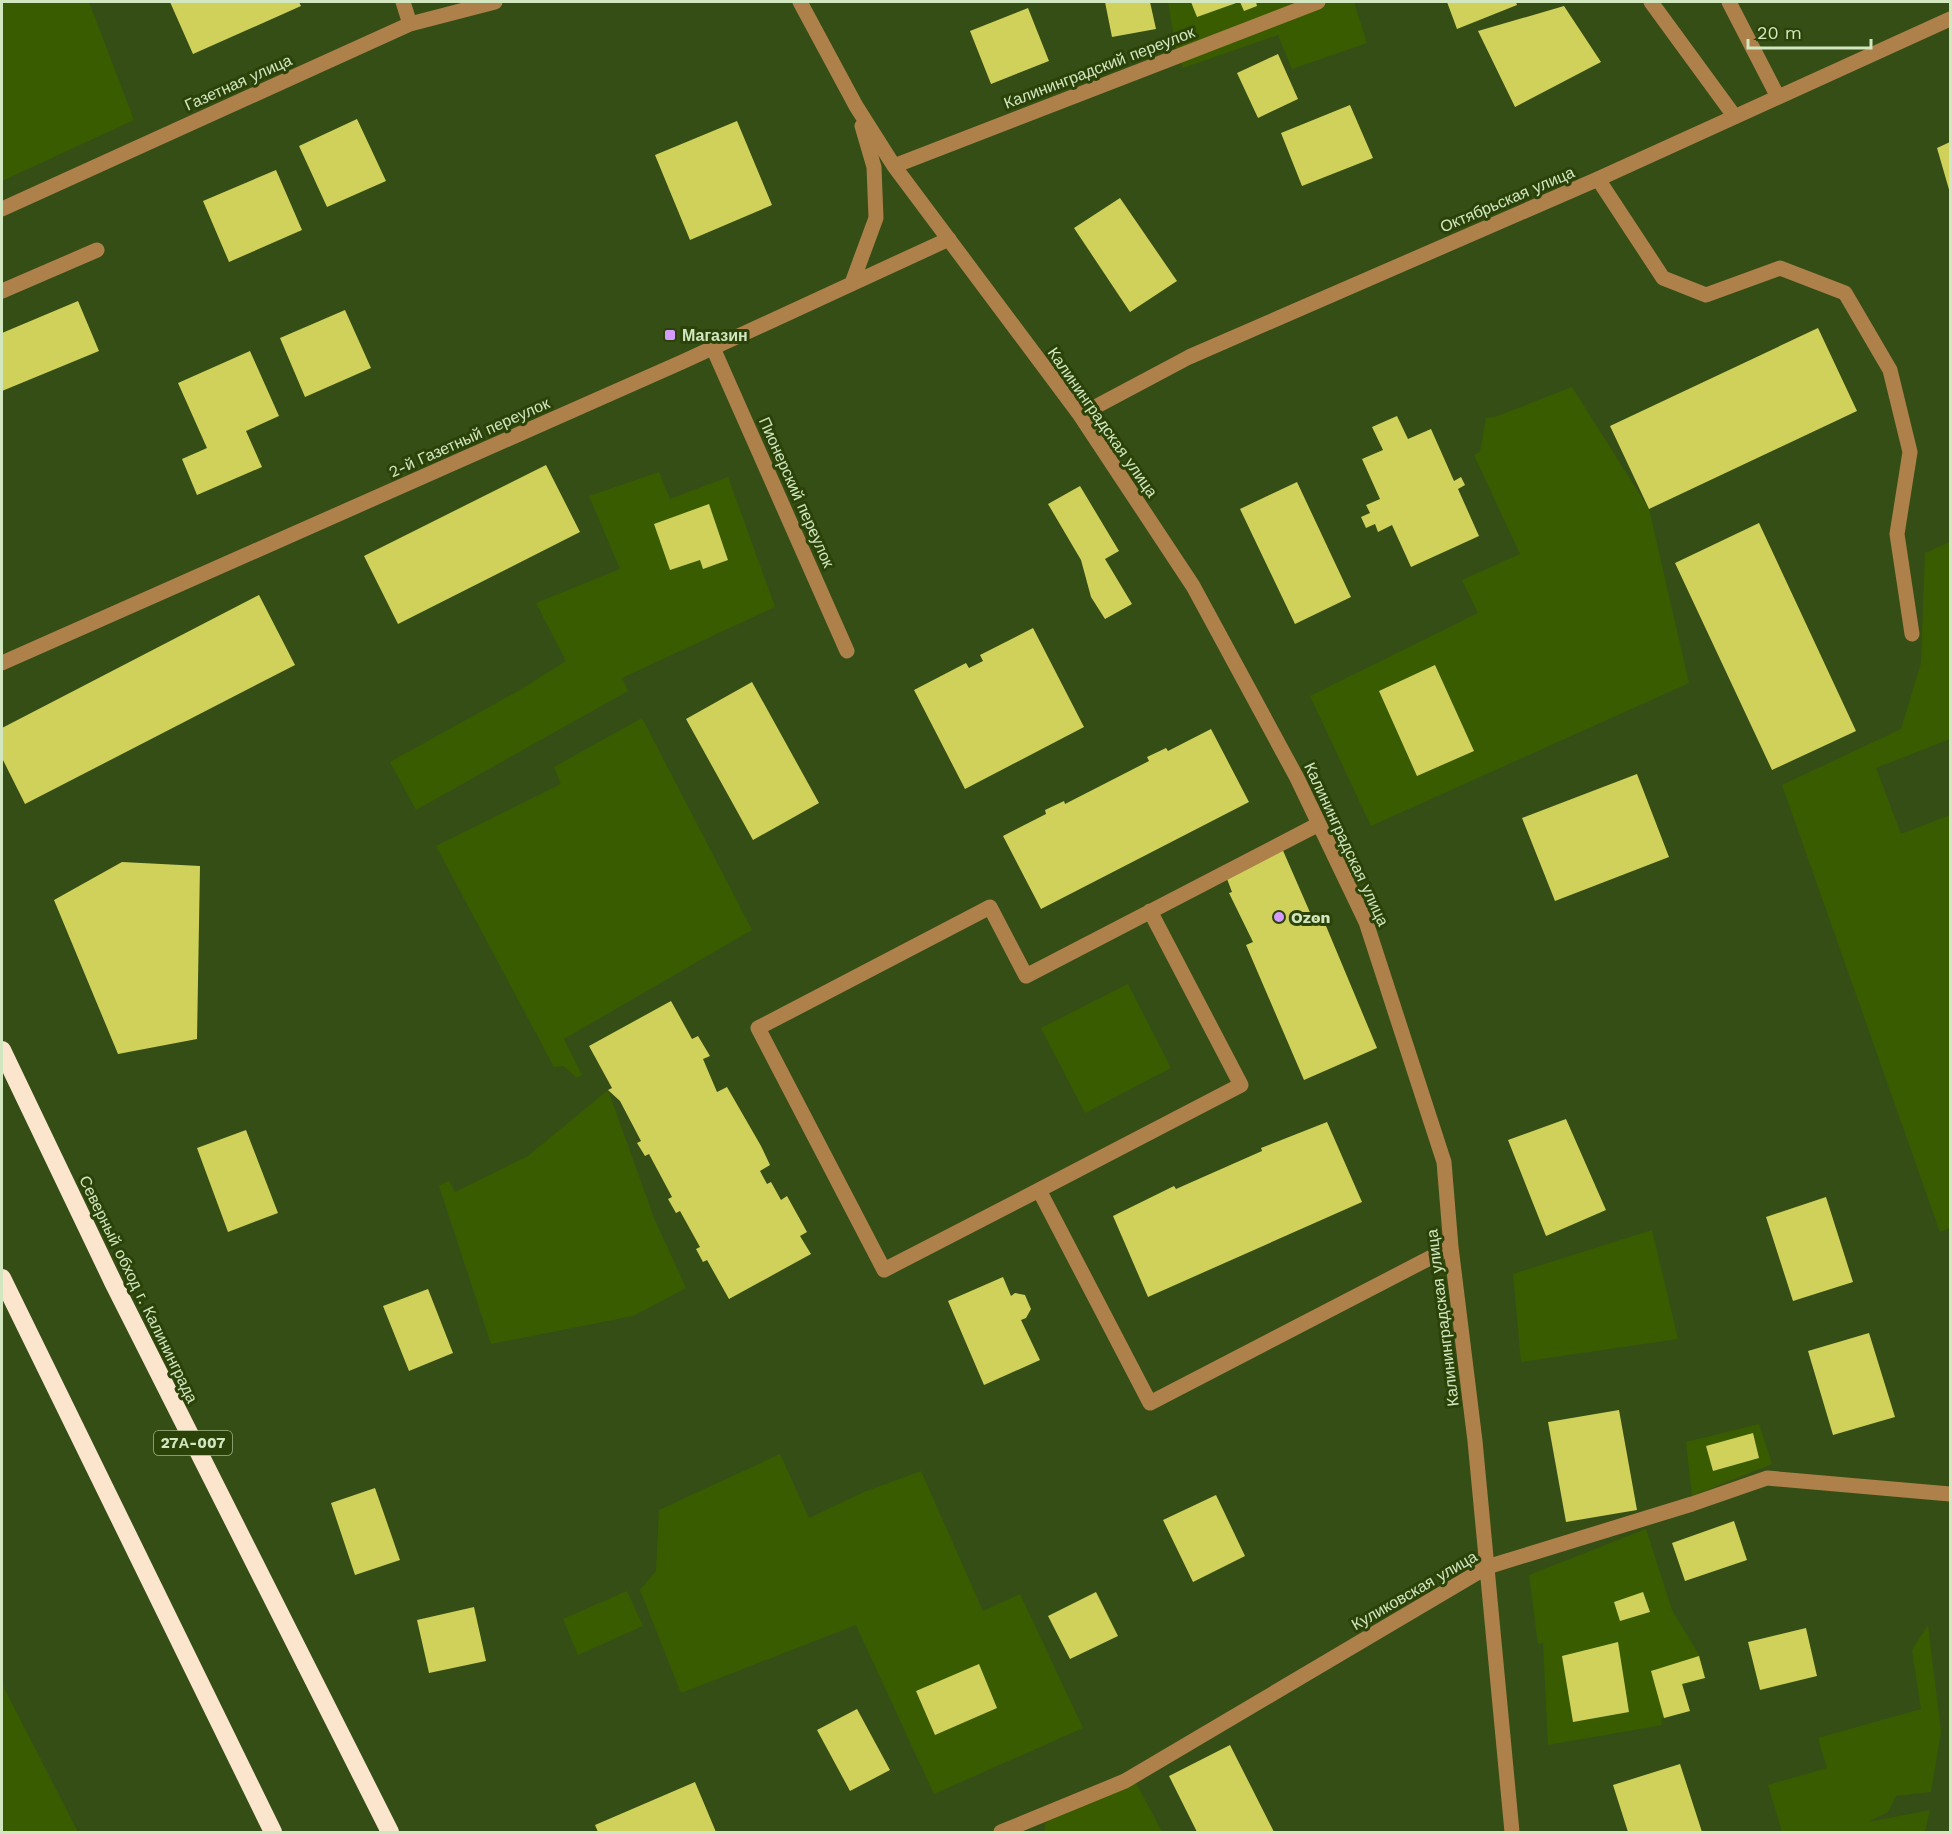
<svg xmlns="http://www.w3.org/2000/svg" width="1952" height="1834" font-family="'Work Sans',sans-serif">
<style>
.green{fill:#3a5c00}
.building{fill:#cfd15b}
.lines{fill:none;stroke-linecap:round;stroke-linejoin:round}
.minor{stroke:#ae814b;stroke-width:15}
.highway{stroke:#fbe5cd;stroke-width:18}
.poi-dot{fill:#d49cfc;stroke:#2b4308;stroke-width:2}
.labels{text-anchor:middle;stroke-width:6;stroke-linejoin:round;paint-order:stroke}
.shield{fill:#2b4308;stroke:#a0b589;stroke-width:1.5}
.shield-label{font-size:15px;font-weight:bold;fill:#d2e6c0}
.street-label{font-size:16px;fill:#d2e6c0;stroke:#2b4308}
.poi-label{font-size:16px;font-weight:bold;fill:#d2e6c0;stroke:#2b4308;text-anchor:start}
</style>
<rect width="100%" height="100%" fill="#354e16"/>
<!-- green -->
<path class="green" d="M2,2H89L134,120L2,181Z
M1168,2H1354L1367,43L1292,69L1278,35L1183,68L1175,44Z
M1572,387L1649,509L1689,683L1371,826L1310,696L1478,613L1462,580L1520,554L1474,455L1480,452L1486,418L1495,417Z
M659,472L670,499L728,477L775,607L622,678L628,691L416,810L390,762L520,690L566,661L536,603L620,569L589,496Z
M1950,542V739L1876,768L1901,834L1950,815V1228L1940,1232L1782,785L1901,729L1921,663L1925,553Z
M642,718L752,930L564,1039L582,1075L577,1078L563,1066L554,1067L436,846L561,784L554,767Z
M1128,984L1171,1068L1085,1113L1041,1028Z
M608,1090L654,1218L686,1288L633,1316L491,1344L439,1186L449,1181L455,1192L528,1156Z
M1652,1230L1678,1339L1521,1362L1513,1274Z
M1759,1424L1772,1464L1692,1496L1686,1442Z
M780,1454L809,1518L864,1492L921,1471L983,1611L1020,1594L1083,1728L934,1794L856,1625L681,1693L640,1590L656,1571L659,1510Z
M1646,1529L1672,1610L1699,1655L1706,1678L1683,1685L1690,1711L1661,1719L1662,1725L1548,1745L1543,1643L1538,1644L1529,1575Z
M627,1591L643,1626L578,1655L563,1619Z
M1928,1625L1941,1732L1931,1792L1896,1796L1888,1812L1868,1822L1930,1810L1925,1832H1782L1768,1785L1827,1768L1818,1738L1921,1709L1912,1650Z
M2,1684L78,1832H2Z
M1136,1783L1162,1832H1044L1046,1822Z"/>
<!-- building -->
<path class="building" d="M170,2H299L301,6L193,54Z
M1105,2H1150L1156,29L1112,37Z
M1191,2H1239L1197,17Z
M1240,2H1256L1257,6L1244,11Z
M1447,2H1516L1517,5L1457,29Z
M1564,6L1601,62L1515,107L1478,31Z
M1028,8L1049,61L991,84L970,31Z
M1278,54L1298,99L1258,118L1237,73Z
M1350,105L1373,158L1302,186L1281,133Z
M357,119L386,181L327,207L299,146Z
M737,121L772,205L690,240L655,155Z
M1950,142V193L1937,148Z
M276,170L302,230L229,262L203,201Z
M1120,198L1177,281L1130,312L1074,228Z
M78,301L99,351L2,391V333Z
M345,310L371,368L305,397L280,338Z
M1818,328L1857,411L1649,509L1610,426Z
M250,351L279,416L246,431L262,467L197,495L182,459L207,448L178,383Z
M1397,416L1408,439L1431,429L1454,481L1461,477L1465,485L1458,489L1479,536L1411,567L1392,525L1378,532L1375,524L1366,528L1361,517L1370,513L1366,505L1380,499L1362,459L1383,450L1372,427Z
M546,465L580,532L398,624L364,556Z
M1297,482L1351,597L1295,624L1240,509Z
M1080,486L1119,551L1105,559L1132,604L1105,619L1091,597L1081,560L1048,504Z
M709,504L728,560L703,569L700,560L670,570L654,524Z
M1759,523L1856,731L1772,770L1675,563Z
M259,595L295,665L25,804L2,758V728Z
M1033,628L1084,727L965,789L914,690L966,663L969,668L983,661L980,655Z
M1435,665L1474,751L1417,776L1379,691Z
M752,682L819,803L753,840L686,719Z
M1211,729L1249,802L1041,909L1003,836L1046,814L1045,810L1064,801L1065,804L1149,761L1147,757L1166,748L1168,751Z
M1637,774L1669,857L1555,901L1522,818Z
M1281,846L1312,917L1321,914L1377,1048L1304,1080L1246,945L1253,942L1229,893L1232,892L1224,871Z
M122,862L200,866L197,1039L118,1054L54,900Z
M671,1001L692,1039L698,1036L710,1056L703,1059L717,1092L727,1087L761,1146L770,1165L760,1171L767,1184L771,1182L781,1200L787,1196L807,1232L800,1236L811,1254L729,1299L707,1260L703,1262L696,1249L700,1247L680,1211L676,1213L668,1199L672,1197L649,1154L645,1156L637,1143L641,1141L620,1101L608,1090L612,1088L589,1046Z
M1566,1119L1606,1210L1546,1236L1508,1140Z
M1327,1122L1362,1202L1148,1297L1113,1216L1174,1186L1176,1189L1262,1151L1261,1148Z
M246,1130L278,1213L228,1232L197,1148Z
M1826,1197L1853,1282L1793,1301L1766,1217Z
M1003,1277L1011,1296L1015,1293L1025,1295L1031,1309L1026,1318L1021,1320L1040,1360L984,1385L948,1301Z
M428,1289L453,1353L409,1371L383,1306Z
M1869,1333L1895,1417L1833,1435L1808,1351Z
M1619,1410L1637,1510L1566,1522L1548,1422Z
M1753,1433L1759,1458L1713,1471L1706,1446Z
M375,1488L400,1560L355,1575L331,1503Z
M1216,1495L1245,1556L1193,1582L1163,1520Z
M1734,1521L1747,1560L1685,1581L1672,1543Z
M1096,1592L1118,1636L1070,1659L1048,1616Z
M1643,1592L1650,1612L1620,1621L1614,1602Z
M474,1607L486,1661L429,1673L417,1620Z
M1806,1628L1817,1676L1760,1690L1748,1642Z
M1618,1642L1629,1712L1573,1722L1562,1656Z
M1699,1656L1705,1678L1682,1684L1690,1711L1664,1718L1651,1671Z
M979,1664L997,1708L935,1735L916,1691Z
M857,1709L890,1770L850,1791L817,1730Z
M1230,1745L1274,1832H1197L1169,1776Z
M1680,1764L1702,1832H1628L1613,1785Z
M695,1782L716,1832H598L595,1825Z"/>
<g class="lines">
<!-- minor -->
<path class="minor" d="M403,2L410,24
M800,2L856,106L894,166L1080,415L1193,586L1297,778L1366,922L1444,1162L1451,1247L1475,1441L1512,1832
M1651,2L1735,117
M1729,2L1778,97
M894,166L1318,2
M1598,179L1663,278L1706,295L1780,268L1845,293L1890,370L1910,452L1897,534L1912,634
M2,209L410,24L495,2
M852,283L876,218L874,167L862,126
M2,291L97,250
M713,348L847,651
M1080,415L1189,357L1598,179L1950,19
M2,663L682,362L949,239
M1319,824L1026,976L990,907L758,1028L884,1270L1039,1190L1150,1403L1451,1247
M1039,1190L1241,1085L1150,911
M1001,1832L1125,1781L1487,1567L1692,1504L1767,1478L1950,1494"/>
<!-- highway -->
<path class="highway" d="M2,1050L113,1282L390,1832
M2,1278L273,1832"/>
</g>
<!-- markers -->
<g class="poi-dot">
<rect x="664" y="329" width="12" height="12" rx="3"/>
<circle cx="1279" cy="917" r="6"/>
</g>
<g class="labels">
<!-- shield labels -->
<rect class="shield" x="154" y="1431" width="78" height="24" rx="4.5"/>
<g class="shield-label">
<text x="193" y="1448">27А-007</text>
</g>
<!-- street labels -->
<g class="street-label">
<text transform="translate(1099 67) rotate(-21)" y="6">Калининградский переулок</text>
<text transform="translate(238 82) rotate(-24)" y="6">Газетная улица</text>
<text transform="translate(1507 199) rotate(-23)" y="6">Октябрьская улица</text>
<text transform="translate(1103 422) rotate(55)" y="6">Калининградская улица</text>
<text transform="translate(469 437) rotate(-24)" y="6">2-й Газетный переулок</text>
<text transform="translate(797 492) rotate(66)" y="6">Пионерский переулок</text>
<text transform="translate(1347 844) rotate(65)" y="6">Калининградская улица</text>
<text transform="translate(139 1289) rotate(64)" y="6">Северный обход г. Калининграда</text>
<text transform="translate(1442 1318) rotate(-97)" y="6">Калининградская улица</text>
<text transform="translate(1414 1590) rotate(-30)" y="6">Куликовская улица</text>
</g>
<!-- poi labels -->
<g class="poi-label">
<text x="682" y="341">Магазин</text>
<text x="1291" y="923">Ozon</text>
</g>
</g>
<!-- border -->
<rect width="1952" height="1834" fill="none" stroke="#d2e6c0" stroke-width="6"/>
<!-- scale -->
<path d="M1748 39v9h123v-9" fill="none" stroke="#d2e6c0" stroke-width="3"/>
<text x="1757" y="39" font-size="18" fill="#d2e6c0" stroke="#2b4308" stroke-width="4.5" paint-order="stroke">20 m</text>
</svg>
